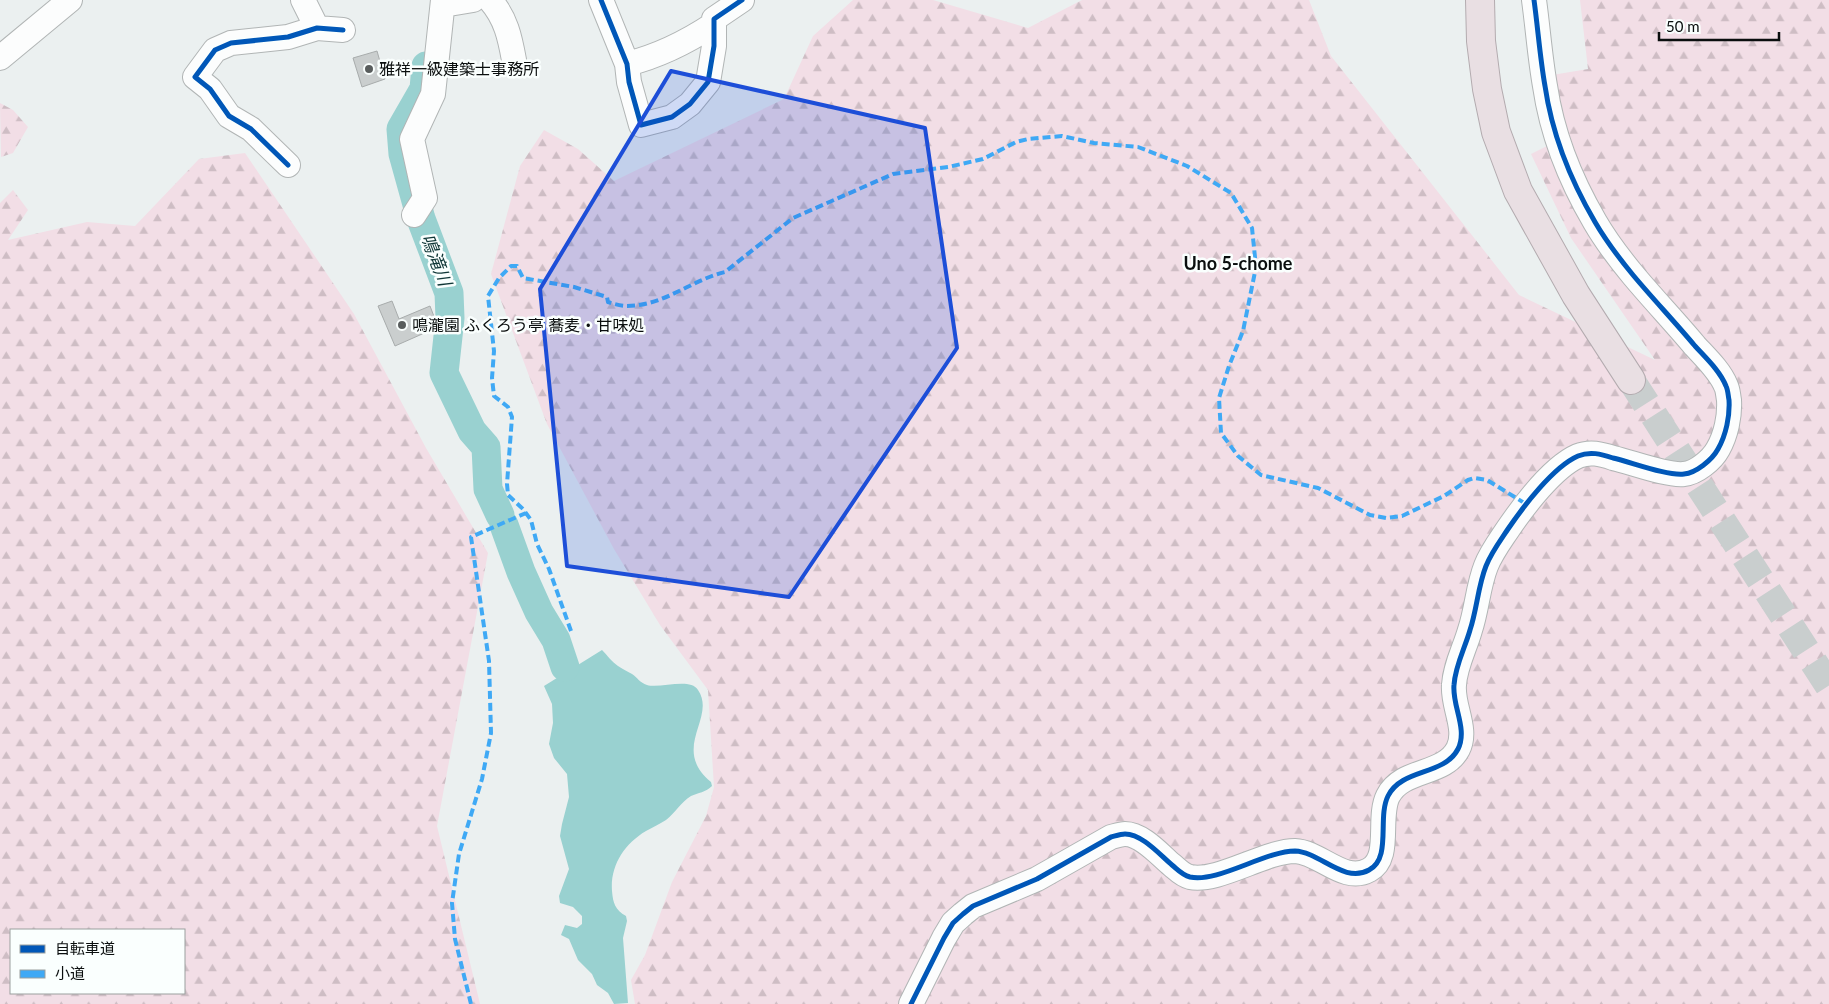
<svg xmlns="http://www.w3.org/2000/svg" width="1829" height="1004" font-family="Lato,'Noto Sans JP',sans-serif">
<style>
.forest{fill:url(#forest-firs);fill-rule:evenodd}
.water{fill:#99d1d0}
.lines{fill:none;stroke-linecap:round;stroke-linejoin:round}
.stream{stroke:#99d1d0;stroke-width:5}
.river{stroke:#99d1d0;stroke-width:29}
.building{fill:#cacece;stroke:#a8acac}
.highway-tunnel{stroke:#c9cece;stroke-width:28;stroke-dasharray:28 14;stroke-linecap:butt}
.minor-casing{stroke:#b1b5b5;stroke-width:26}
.highway-casing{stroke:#b3abaf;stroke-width:30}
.minor{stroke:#fcfdfd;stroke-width:24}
.highway{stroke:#e9dfe3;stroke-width:28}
.quiet{stroke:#3fa9f5;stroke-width:4;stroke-dasharray:8 4;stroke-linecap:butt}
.cycleway-casing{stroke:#fafffe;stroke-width:8}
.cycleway{stroke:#0057b8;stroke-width:5}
.marked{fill:#1d4ed8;fill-opacity:0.2;stroke:#1d4ed8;stroke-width:4;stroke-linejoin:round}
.poi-dot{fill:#595d5d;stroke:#fafffe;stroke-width:2}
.labels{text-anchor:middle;stroke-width:5;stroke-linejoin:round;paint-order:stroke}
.poi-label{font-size:16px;fill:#0a0e0e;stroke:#fafffe;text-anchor:start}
.water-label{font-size:18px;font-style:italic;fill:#103737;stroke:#fafffe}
.neighbourhood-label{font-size:18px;font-weight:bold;fill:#0a0e0e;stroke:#fafffe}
</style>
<defs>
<pattern id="forest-firs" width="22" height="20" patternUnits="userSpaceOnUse" patternTransform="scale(1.25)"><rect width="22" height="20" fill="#f2dee6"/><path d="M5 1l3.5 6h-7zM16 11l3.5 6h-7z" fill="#cebdc4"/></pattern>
</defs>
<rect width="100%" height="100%" fill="#ebf0f0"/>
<!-- forest -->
<path class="forest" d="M853,0H933L1028,28L1082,0H1309L1331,56L1519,295L1655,360L1571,238L1531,154L1565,137L1552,75L1588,69L1580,0H1829V1004H635L631,980L645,955L672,882L706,816L714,787L708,690L660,625L614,549L547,424L491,274L520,166L544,130L578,149L614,181L784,99L813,36Z
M0,103L13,110L28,127L13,153L1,157Z
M245,153L354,314L426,448L488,553L437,826L480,1004H0V203L13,190L28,210L8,240L87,222L135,226L199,159ZM11,930H184V993H11Z"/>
<!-- water -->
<path class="water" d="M602,650C607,655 612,662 618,666C622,669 627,671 632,674C637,677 640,683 647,685C660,689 690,677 698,690C717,718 670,748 711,782L712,786C706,792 698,793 691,796C682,801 675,813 666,820C660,824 653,827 646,831C624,844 610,866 612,891C613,903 615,910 626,916L627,921L623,938L628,1003L614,1004L608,993L597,985L592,974L578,960L569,939L561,935L565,925L577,928L582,924V916L573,907L560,903L559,896L569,869L560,836L562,824L569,797L567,774L554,758L549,744L553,723L552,704L544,686Z"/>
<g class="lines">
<!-- stream -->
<path class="stream" d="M565,667L570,678"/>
<!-- river -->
<path class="river" d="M426,66L424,89L401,129L403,154L421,219L449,293L450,318L444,373L472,431L486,447L488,489L500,515
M504,525L521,572L539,612L556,640L565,667"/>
</g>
<!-- building -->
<path class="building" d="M377,51L385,79L362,87L353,58Z
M392,301L399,319L430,306L438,327L395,346L378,306Z"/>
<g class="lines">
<!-- highway-tunnel -->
<path class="highway-tunnel" d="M1631,380L1829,686"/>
<!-- minor casing -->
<g class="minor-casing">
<path id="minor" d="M303,0L317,28
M490,0C506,18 510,38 514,60
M601,0L627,64L629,82L641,125L672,117L690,104L708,82L714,46V19L742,0
M443,5L473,0
M0,58L70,0
M627,64C659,56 687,42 714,24
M288,165L251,129L229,116L210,89L195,77L215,50L231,43L288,37L317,28L343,30
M414,215L425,198L412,139L433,94L443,0
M911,1004L944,938L953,923L963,914L973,906L1037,879L1111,837C1115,836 1121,834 1125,834C1142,834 1160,855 1172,865C1178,870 1182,875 1190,877C1218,883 1265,851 1295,851C1320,852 1344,884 1369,870C1392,858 1377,818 1388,796C1402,768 1444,776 1458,749C1468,729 1452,706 1454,685C1455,666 1465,648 1470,630C1477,609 1478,586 1486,566C1491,553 1500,541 1508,529C1523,507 1553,467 1578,456C1590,451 1601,454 1613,458C1631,462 1667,476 1684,474C1696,473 1712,460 1718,449C1726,435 1730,416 1729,400C1728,395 1728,390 1726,386C1720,371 1706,358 1695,346C1675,322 1653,299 1633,275C1619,258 1606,241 1595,222C1571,181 1552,134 1545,86C1540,58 1538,29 1534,0"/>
</g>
<!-- highway casing -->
<g class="highway-casing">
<path id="highway" d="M1480,0L1481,41L1487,89L1496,132L1518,191L1576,295L1631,380"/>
</g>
<!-- minor -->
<use href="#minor" class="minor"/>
<!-- highway -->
<use href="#highway" class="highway"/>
<!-- quiet -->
<path class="quiet" d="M571,631L549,569L537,544L531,520L523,509L508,495L507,484L512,417L508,407L494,396L492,378L494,351L488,296L499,278L511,266H517L523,278L574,287L607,297L608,302C614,304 621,306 627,306C664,306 691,280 725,272L793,218L893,174L948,167L983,159L1016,142L1028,139L1062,136L1094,143L1138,147L1187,166L1231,193L1252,228L1256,267L1243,331L1229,366L1219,398L1221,433L1238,456L1261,475L1318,488L1370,515L1386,518L1402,516L1444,496L1468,480L1474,478L1487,480L1526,504
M471,1004L455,939L452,903L459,854L482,779L491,733L489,661L471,537L526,513"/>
<!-- cycleway casing -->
<g class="cycleway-casing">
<path id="cycleway" d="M601,0L627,64L629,82L641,125L672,117L690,104L708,82L714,46V19L742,0
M288,165L251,129L229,116L210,89L195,77L215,50L231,43L288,37L317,28L343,30
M911,1004L944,938L953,923L963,914L973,906L1037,879L1111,837C1115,836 1121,834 1125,834C1142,834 1160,855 1172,865C1178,870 1182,875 1190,877C1218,883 1265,851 1295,851C1320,852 1344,884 1369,870C1392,858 1377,818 1388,796C1402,768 1444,776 1458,749C1468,729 1452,706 1454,685C1455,666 1465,648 1470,630C1477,609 1478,586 1486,566C1491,553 1500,541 1508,529C1523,507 1553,467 1578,456C1590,451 1601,454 1613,458C1631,462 1667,476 1684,474C1696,473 1712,460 1718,449C1726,435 1730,416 1729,400C1728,395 1728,390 1726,386C1720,371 1706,358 1695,346C1675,322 1653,299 1633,275C1619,258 1606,241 1595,222C1571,181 1552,134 1545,86C1540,58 1538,29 1534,0"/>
</g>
<!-- cycleway -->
<use href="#cycleway" class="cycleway"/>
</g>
<!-- marked area -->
<path class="marked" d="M671,71L925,128L957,348L789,597L567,566L540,289Z"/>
<!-- markers -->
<g class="poi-dot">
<circle cx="369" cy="69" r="5"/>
<circle cx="402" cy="325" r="5"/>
</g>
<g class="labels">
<!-- poi labels -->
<g class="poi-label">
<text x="379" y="75">雅祥一級建築士事務所</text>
<text x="412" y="331">鳴瀧園 ふくろう亭 蕎麦・甘味処</text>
</g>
<!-- water labels -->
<g class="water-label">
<text transform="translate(436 260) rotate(69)" y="6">鳴滝川</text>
</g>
<!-- neighbourhood labels -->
<g class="neighbourhood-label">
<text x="1238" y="270">Uno 5-chome</text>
</g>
</g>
<!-- legend -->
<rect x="10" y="929" width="175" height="65" fill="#fafffe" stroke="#9a9f9e"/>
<rect x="20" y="945" width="25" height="8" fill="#0057b8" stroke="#9a9f9e"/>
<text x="55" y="954" font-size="15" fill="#0a0e0e">自転車道</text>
<rect x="20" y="970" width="25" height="8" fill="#3fa9f5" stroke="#9a9f9e"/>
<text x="55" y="979" font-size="15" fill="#0a0e0e">小道</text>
<!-- scale -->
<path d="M1659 32v8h120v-8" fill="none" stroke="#0a0e0e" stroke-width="2.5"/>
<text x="1666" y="32" font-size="15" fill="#0a0e0e" stroke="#fafffe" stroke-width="4" paint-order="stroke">50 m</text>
</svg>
